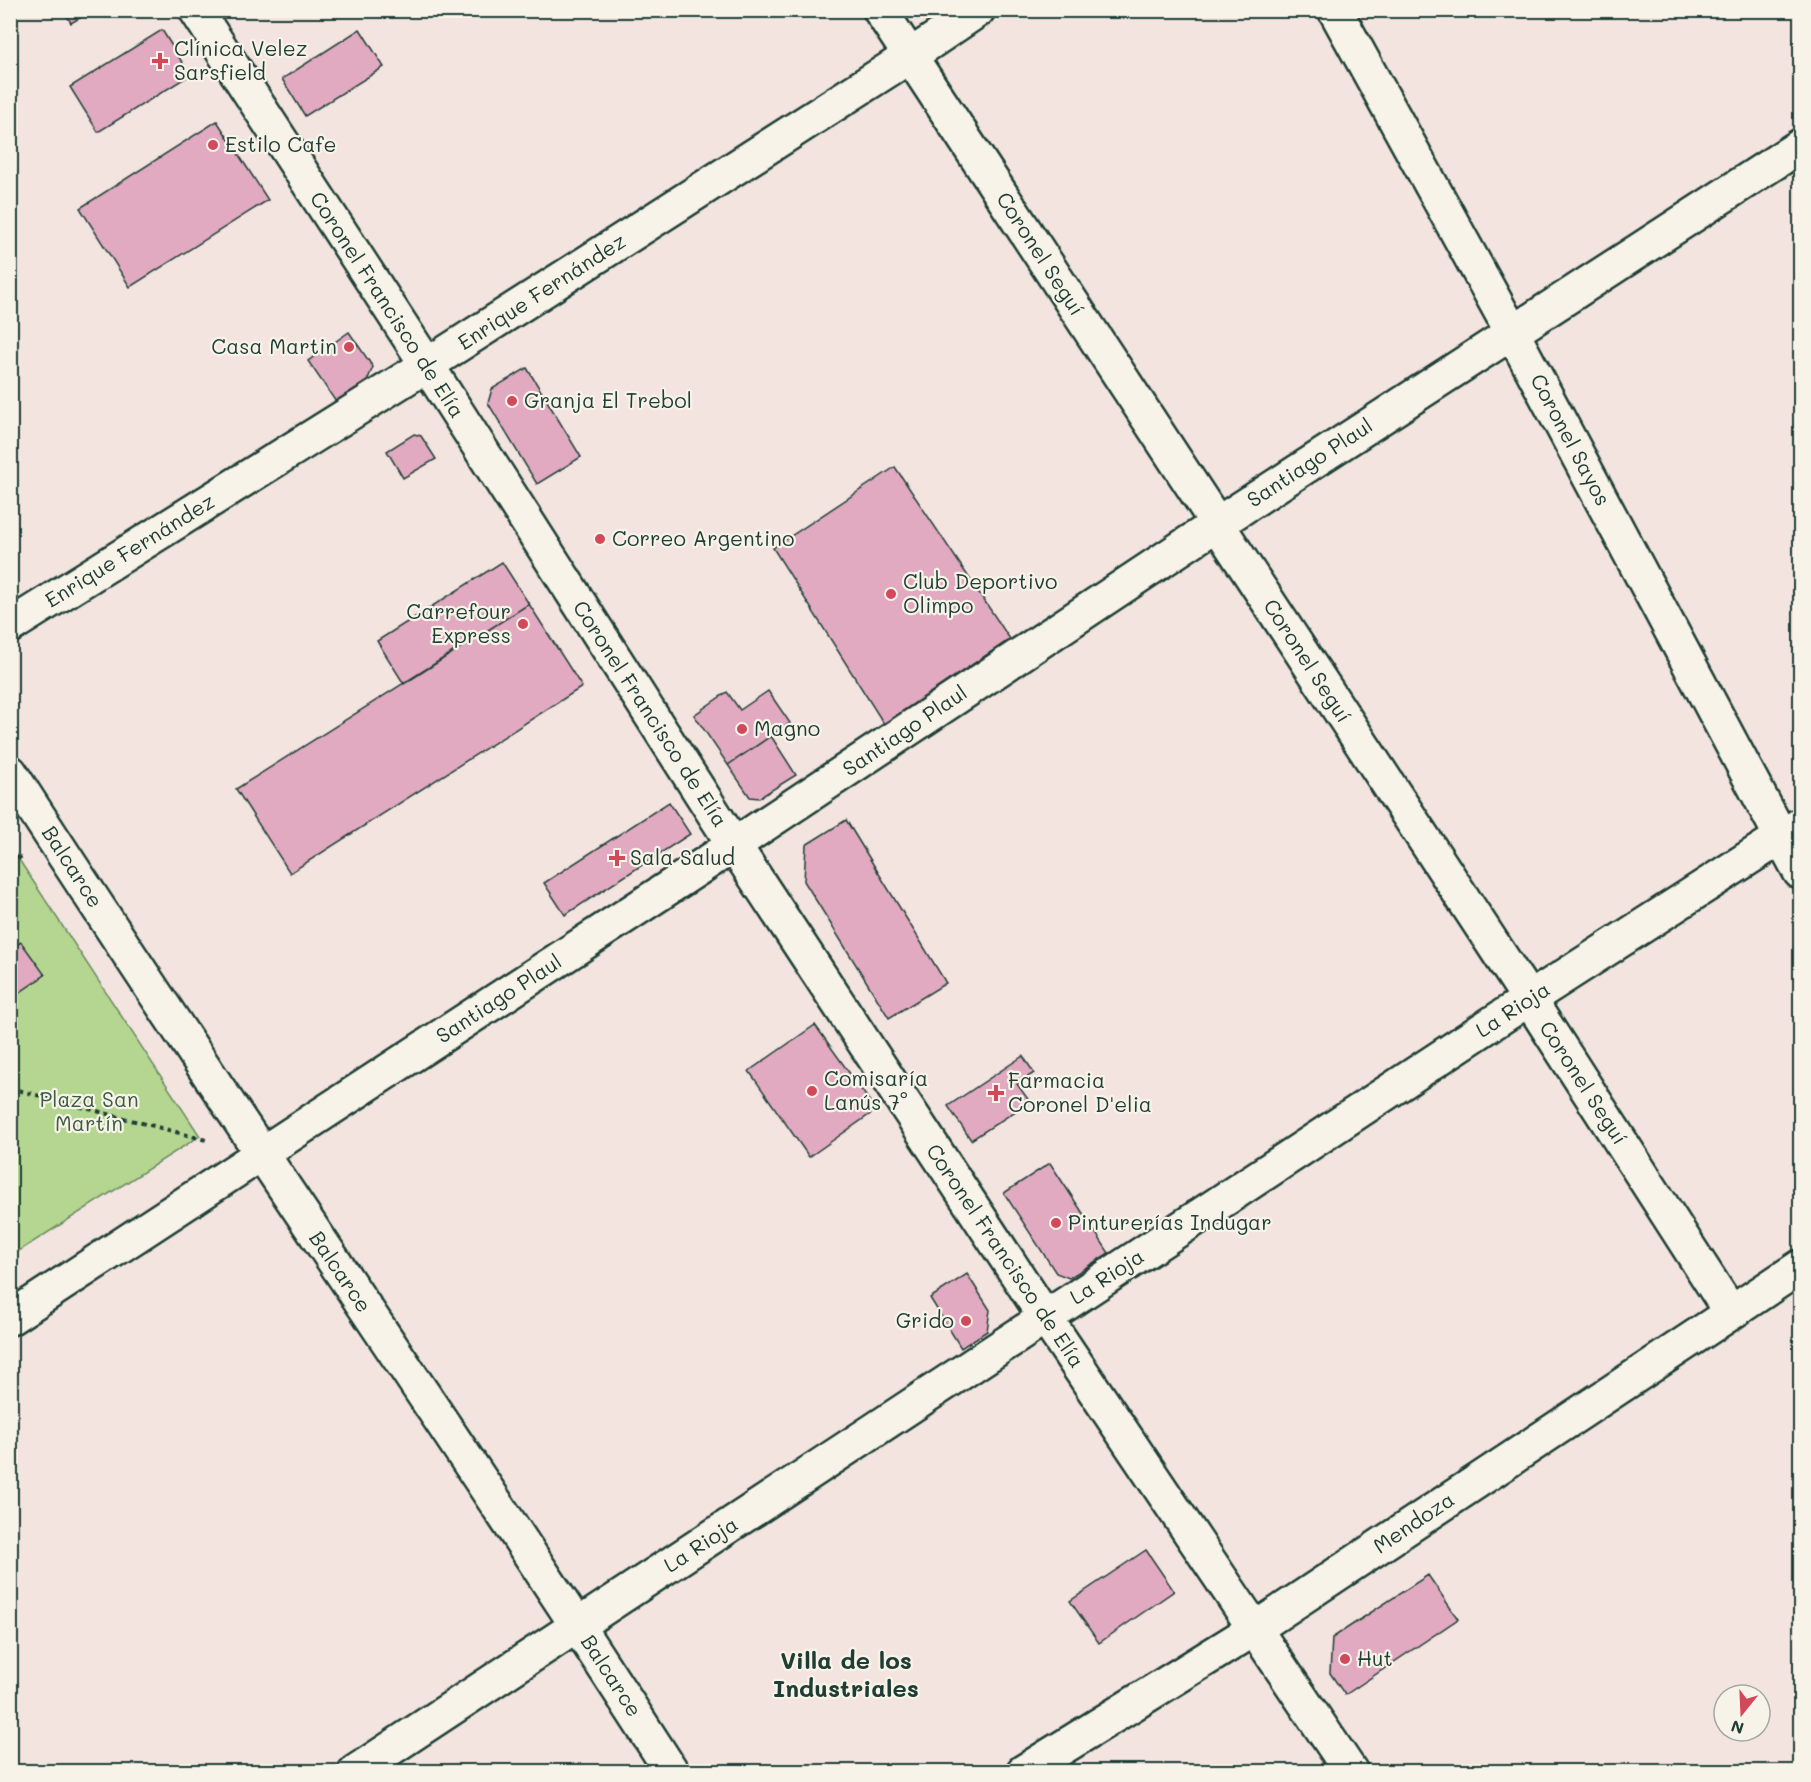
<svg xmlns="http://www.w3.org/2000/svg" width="1811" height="1782" font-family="Mali,sans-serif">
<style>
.green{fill:#b5d690;stroke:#6a8a62;stroke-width:1.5}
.building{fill:#e1aac1;stroke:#1f3d34;stroke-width:1.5}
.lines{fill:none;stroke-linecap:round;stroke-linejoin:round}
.minor-casing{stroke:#1f3d34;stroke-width:38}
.path{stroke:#1f3d34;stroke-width:4;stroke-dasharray:4.5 4.5;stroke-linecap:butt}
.minor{stroke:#f7f3e8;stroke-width:33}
.poi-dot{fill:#d1495b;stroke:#f7f3e8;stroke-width:2}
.labels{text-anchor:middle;stroke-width:4.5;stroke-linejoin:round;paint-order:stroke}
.poi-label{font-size:21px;fill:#1f3d34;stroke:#f7f3e8;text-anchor:start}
.street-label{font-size:21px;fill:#1f3d34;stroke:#f7f3e8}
.park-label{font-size:21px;fill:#3d5c46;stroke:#f7f3e8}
.quarter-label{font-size:24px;font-weight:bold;fill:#1f3d34;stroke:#f7f3e8}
</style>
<rect width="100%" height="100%" fill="#f3e4e0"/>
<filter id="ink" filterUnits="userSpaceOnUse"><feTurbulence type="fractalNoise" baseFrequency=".0167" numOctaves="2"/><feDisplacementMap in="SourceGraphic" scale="12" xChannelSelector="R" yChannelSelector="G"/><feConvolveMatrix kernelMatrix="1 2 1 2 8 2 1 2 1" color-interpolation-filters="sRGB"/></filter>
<g filter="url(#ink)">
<!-- green -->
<path class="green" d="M10,846L200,1136L11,1256H10Z"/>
<!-- building -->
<path class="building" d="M64,10H94L71,23Z
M360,29L384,67L305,116L282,79Z
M162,30L190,75L98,132L70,87Z
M217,121L268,200L130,287L80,208Z
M349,332L373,367L367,381L336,402L308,361Z
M527,368L581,457L537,484L488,403L492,389Z
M414,434L421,436L436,459L403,478L387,451Z
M895,467L1010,639L884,724L773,548Z
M502,562L529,604L404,684L377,641Z
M529,604L582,687L290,873L236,789Z
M768,691L790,723L728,765L694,715L727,692L740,710Z
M771,736L796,775L759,798L750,797L728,765Z
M669,802L690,834L565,915L544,883Z
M846,820L946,983L889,1018L804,881L806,845Z
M21,942L45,975L10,999V949Z
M815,1025L876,1110L809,1157L749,1071Z
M1023,1056L1034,1073L1017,1084L1030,1102L971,1140L948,1106Z
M1050,1163L1109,1253L1069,1278L1056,1273L1004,1193Z
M967,1274L990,1310L987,1331L961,1348L930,1298Z
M1146,1550L1174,1591L1099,1643L1070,1601Z
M1428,1575L1458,1619L1345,1695L1330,1673L1332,1638Z"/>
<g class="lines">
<!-- minor casing -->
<g class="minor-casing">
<path id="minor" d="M196,10L427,365L734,845L1045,1317L1351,1772
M880,10L1529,999L1731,1313
M1335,10L1512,332L1800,872
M10,626L427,365L910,56L978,10
M10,772C226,1108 456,1435 672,1772
M10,1318L734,845L1217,524L1800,146
M355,1772L1529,999L1800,825
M1023,1772L1256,1628L1800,1267"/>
</g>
<!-- path -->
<path class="path" d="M10,864L22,856
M10,1088L210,1141"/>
<!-- minor -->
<use href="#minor" class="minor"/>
</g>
</g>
<!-- markers -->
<g class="poi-dot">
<path d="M157 52h6v6h6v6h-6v6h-6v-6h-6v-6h6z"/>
<circle cx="213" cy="145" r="6"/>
<circle cx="349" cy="347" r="6"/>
<circle cx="512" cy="401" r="6"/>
<circle cx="600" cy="539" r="6"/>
<circle cx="891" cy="594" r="6"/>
<circle cx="523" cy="624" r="6"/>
<circle cx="742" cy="729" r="6"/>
<path d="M614 849h6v6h6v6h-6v6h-6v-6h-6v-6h6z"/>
<circle cx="812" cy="1091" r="6"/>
<path d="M993 1084h6v6h6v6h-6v6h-6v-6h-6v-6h6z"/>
<circle cx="1056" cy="1223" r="6"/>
<circle cx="966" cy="1321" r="6"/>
<circle cx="1345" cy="1659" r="6"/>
</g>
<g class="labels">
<!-- poi labels -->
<g class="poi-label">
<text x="174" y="56">Clínica Velez<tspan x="174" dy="24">Sarsfield</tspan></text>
<text x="225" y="152">Estilo Cafe</text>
<text x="337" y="354" text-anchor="end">Casa Martin</text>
<text x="524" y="408">Granja El Trebol</text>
<text x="612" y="546">Correo Argentino</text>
<text x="903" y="589">Club Deportivo<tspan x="903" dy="24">Olimpo</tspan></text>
<text x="511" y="619" text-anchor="end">Carrefour<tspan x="511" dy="24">Express</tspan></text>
<text x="754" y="736">Magno</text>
<text x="630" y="865">Sala Salud</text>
<text x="824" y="1086">Comisaría<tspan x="824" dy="24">Lanús 7°</tspan></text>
<text x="1008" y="1088">Farmacia<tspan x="1008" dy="24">Coronel D'elia</tspan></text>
<text x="1068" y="1230">Pinturerías Indugar</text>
<text x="954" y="1328" text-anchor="end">Grido</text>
<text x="1357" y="1666">Hut</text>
</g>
<!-- street labels -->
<g class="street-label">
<text transform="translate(1040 254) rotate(57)" y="7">Coronel Seguí</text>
<text transform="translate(542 292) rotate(-33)" y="7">Enrique Fernández</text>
<text transform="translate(387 305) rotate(57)" y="7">Coronel Francisco de Elía</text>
<text transform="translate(1570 440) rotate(62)" y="7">Coronel Sayos</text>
<text transform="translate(1310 463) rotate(-33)" y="7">Santiago Plaul</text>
<text transform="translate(130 551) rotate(-32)" y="7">Enrique Fernández</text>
<text transform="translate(1307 661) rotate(57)" y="7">Coronel Seguí</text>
<text transform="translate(650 714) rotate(57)" y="7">Coronel Francisco de Elía</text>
<text transform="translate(905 731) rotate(-34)" y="7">Santiago Plaul</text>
<text transform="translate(72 867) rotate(57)" y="7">Balcarce</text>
<text transform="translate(499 999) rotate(-33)" y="7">Santiago Plaul</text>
<text transform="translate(1513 1010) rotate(-33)" y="7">La Rioja</text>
<text transform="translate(1583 1083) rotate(57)" y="7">Coronel Seguí</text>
<text transform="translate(1005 1256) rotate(56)" y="7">Coronel Francisco de Elía</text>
<text transform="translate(340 1272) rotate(56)" y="7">Balcarce</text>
<text transform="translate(1107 1277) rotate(-33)" y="7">La Rioja</text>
<text transform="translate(1414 1523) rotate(-34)" y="7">Mendoza</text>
<text transform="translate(701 1545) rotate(-33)" y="7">La Rioja</text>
<text transform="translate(611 1676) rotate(57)" y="7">Balcarce</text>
</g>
<!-- park labels -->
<g class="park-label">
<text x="89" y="1107">Plaza San<tspan x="89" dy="24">Martín</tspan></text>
</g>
<!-- quarter labels -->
<g class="quarter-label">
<text x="846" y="1669">Villa de los<tspan x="846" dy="28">Industriales</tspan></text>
</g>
</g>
<!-- margin -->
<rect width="1811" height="1782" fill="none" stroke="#f7f3e8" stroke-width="36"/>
<rect x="18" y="18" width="1775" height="1746" fill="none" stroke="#1f3d34" stroke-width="2" filter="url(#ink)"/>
<!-- north arrow -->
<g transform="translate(1742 1713) rotate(198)"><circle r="28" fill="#f7f3e8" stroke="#a1aaa0" stroke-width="1.5"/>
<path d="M0-4.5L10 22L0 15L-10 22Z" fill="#d1495b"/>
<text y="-9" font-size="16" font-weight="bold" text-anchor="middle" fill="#1f3d34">N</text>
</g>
</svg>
